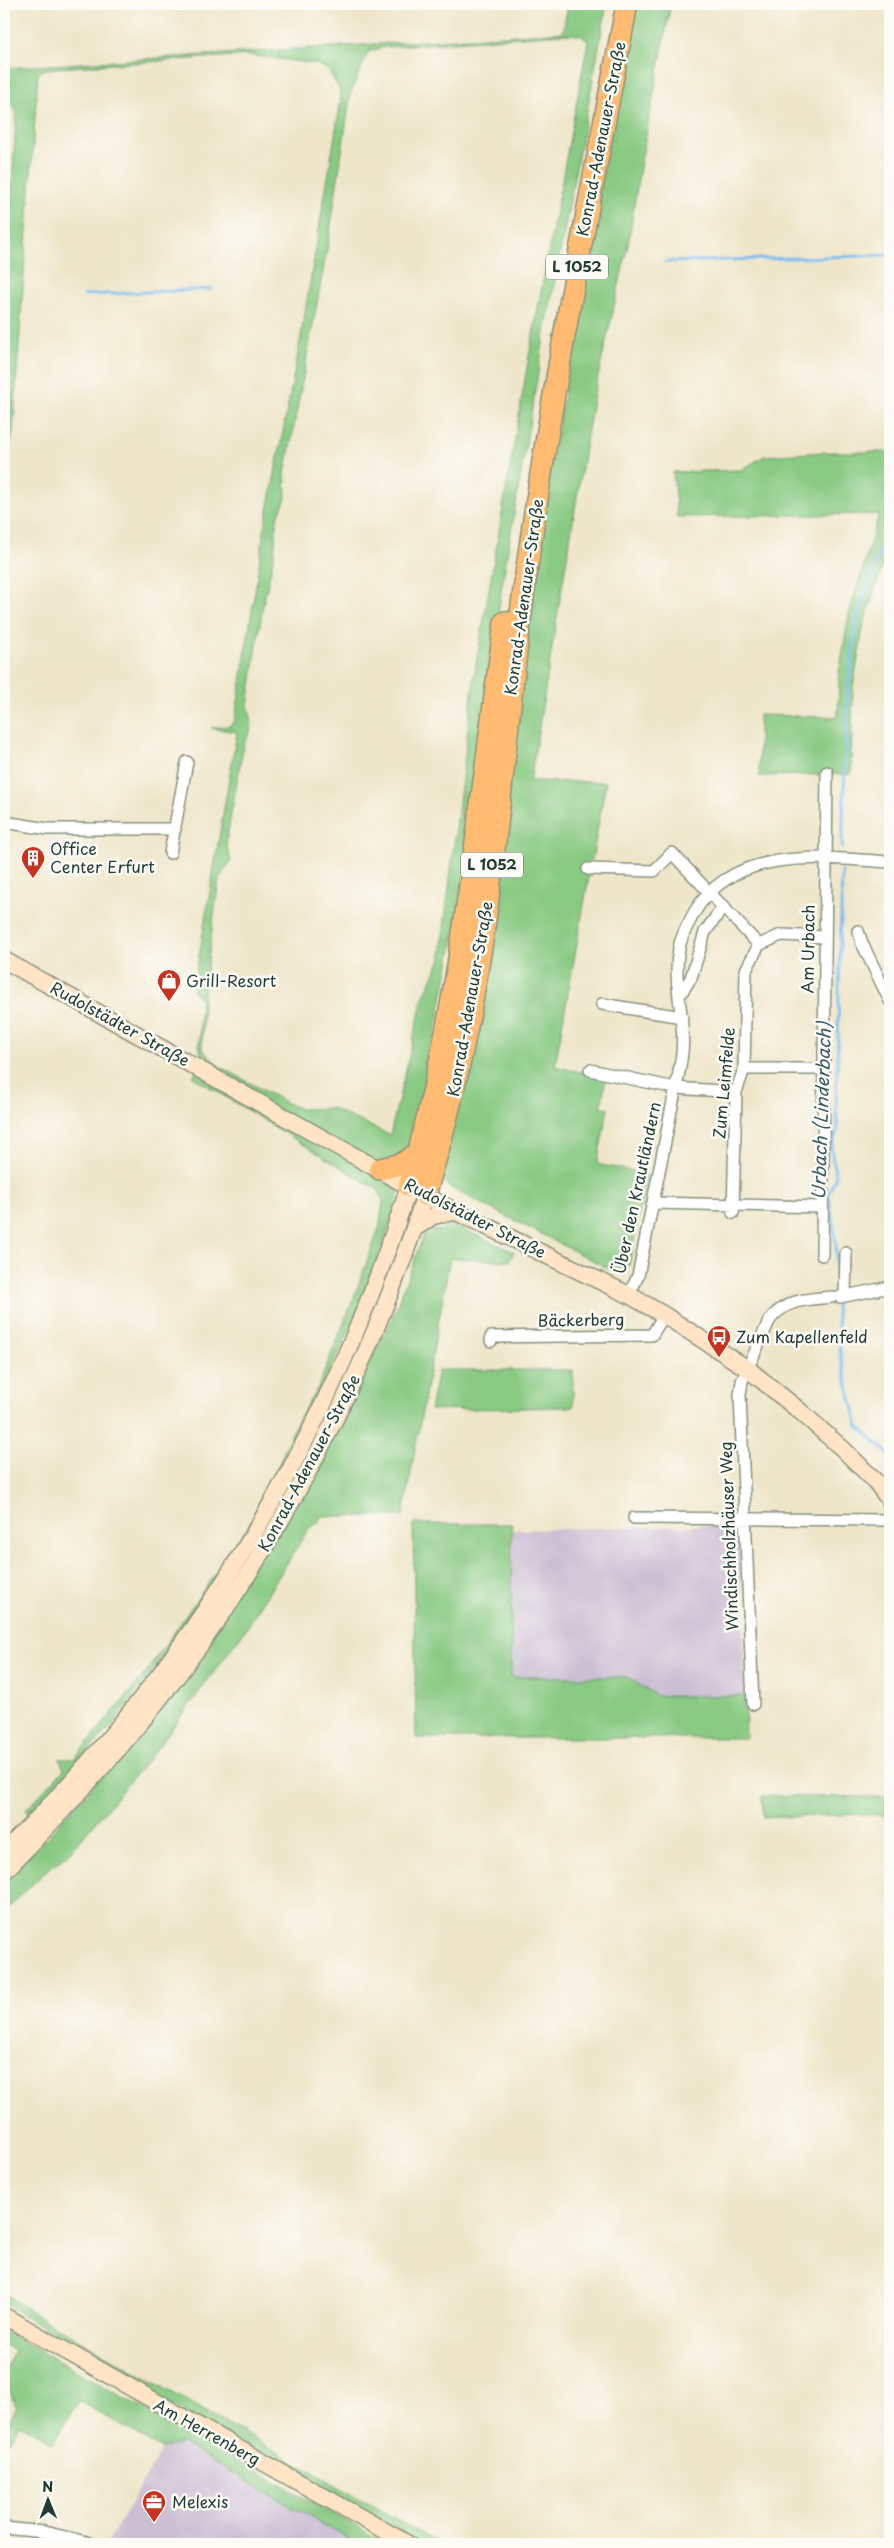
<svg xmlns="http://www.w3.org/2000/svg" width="894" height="2548" font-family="'Playpen Sans',sans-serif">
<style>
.industrial{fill:#ccbfd4}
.green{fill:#89ca83;stroke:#54845c;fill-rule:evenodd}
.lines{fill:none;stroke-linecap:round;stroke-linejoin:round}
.stream{stroke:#7bbdf1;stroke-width:3}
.street-casing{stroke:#87927e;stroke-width:14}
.secondary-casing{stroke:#87927e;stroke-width:19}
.highway-casing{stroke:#87927e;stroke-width:24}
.street{stroke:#fff;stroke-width:11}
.secondary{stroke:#ffe4c6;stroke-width:16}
.highway{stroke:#ffbb71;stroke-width:21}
.labels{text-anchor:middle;stroke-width:5;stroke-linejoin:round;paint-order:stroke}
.shield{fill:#fdfcf7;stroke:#62766e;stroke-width:1}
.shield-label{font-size:15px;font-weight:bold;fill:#1f3d34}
.street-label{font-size:16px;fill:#1f3d34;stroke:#fdfcf7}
.poi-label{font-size:16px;fill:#1f3d34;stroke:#fdfcf7;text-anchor:start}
.water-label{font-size:18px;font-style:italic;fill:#365d63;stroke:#fdfcf7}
</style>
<rect width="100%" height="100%" fill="#fdfcf7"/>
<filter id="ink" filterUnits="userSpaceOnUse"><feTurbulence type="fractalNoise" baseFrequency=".02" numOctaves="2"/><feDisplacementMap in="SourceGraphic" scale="10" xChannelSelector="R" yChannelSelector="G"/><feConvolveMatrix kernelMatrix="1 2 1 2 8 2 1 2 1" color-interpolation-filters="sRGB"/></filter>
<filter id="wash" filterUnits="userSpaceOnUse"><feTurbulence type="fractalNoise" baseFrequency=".0096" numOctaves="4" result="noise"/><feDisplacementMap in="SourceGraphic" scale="20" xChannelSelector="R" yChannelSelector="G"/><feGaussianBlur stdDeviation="1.12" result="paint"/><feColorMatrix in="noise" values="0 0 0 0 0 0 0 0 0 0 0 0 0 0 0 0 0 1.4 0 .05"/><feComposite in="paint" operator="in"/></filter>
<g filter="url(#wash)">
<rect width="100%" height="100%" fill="#efe6c9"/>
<!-- industrial -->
<path class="industrial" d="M739,1525L745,1696H657L627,1677H511L513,1530Z
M181,2443L357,2544H107L162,2449Z"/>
<!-- green -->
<path class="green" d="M568,4H607L544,338L502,585L460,908L422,1100L408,1147L394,1214L354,1321L271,1493L192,1620L113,1724L31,1814L26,1810L64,1769L59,1759H74L145,1674L249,1525L279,1464L296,1423L318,1387L353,1300L379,1228L383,1202L378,1190L193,1077L202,1057L199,1046L201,999L193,991L237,732L211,728L230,726L235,720L265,526L299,347L337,123L341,100L339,88L327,69L316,64L249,55L58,68L43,70L38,74L13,431L4,476V317L16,120V110L4,94V68L563,32ZM563,34L580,35L588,41L529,356L475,671L440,961L423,998L390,1135L331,1108L300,1109L285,1102L219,1066L202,1049L203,999L219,878L231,861L226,843L227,837L244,743C254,729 253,722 248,706L263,605L274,556L277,519L286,498L285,474L328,244L351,92L368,52L385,47Z
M633,4H671L641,161L628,245L594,394L530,781L606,782L555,1066L606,1078L601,1106L608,1108L597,1164L647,1174L629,1266L617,1273L449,1187L443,1178V1167L529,592Z
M822,452H890V544L864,623L853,688L851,774L759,776V715L838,717L839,673L849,614L879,514L677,517L673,472L741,470L764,456Z
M404,1216L408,1217L348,1378L297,1481L294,1479Z
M451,1224L514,1252L509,1261L450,1258L403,1516H321L318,1523L309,1528L246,1629L155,1751L69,1854L48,1869L4,1912V1881L49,1835L149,1721L356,1390L392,1319L426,1229L439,1231Z
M438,1370H573V1407L430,1410Z
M413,1524H512L511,1677H627L657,1696H745L746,1738H416Z
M762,1796L890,1797V1816L862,1814L763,1818Z
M4,2293L46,2321L440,2544H422L73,2350L59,2337L4,2303Z
M4,2331L388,2544H357L181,2443L162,2449L79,2401L53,2443L20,2424L4,2450V2424L7,2425L17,2407C8,2396 11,2383 4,2371L14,2351L4,2345Z"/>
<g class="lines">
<!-- stream -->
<path class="stream" d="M665,262L890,255
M84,295L212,289
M842,848L848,687L857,618L890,520
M842,871L836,1111L838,1127L831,1149L836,1176L829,1194L836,1245V1306L841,1359L858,1426L890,1455"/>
</g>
</g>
<g filter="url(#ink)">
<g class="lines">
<!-- street casing -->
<g class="street-casing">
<path id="street" d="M4,822L48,829H175
M170,853L187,762
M588,869L654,871L672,853L759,945
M858,931L862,943L890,1001
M679,996L691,978L705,932L724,906
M602,1004L682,1017
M744,1069H823
M590,1070L675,1088L736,1092
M653,1203L822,1207
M733,1213L736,1092L744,1069L746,970L759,945L781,935L825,937
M822,1255L827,772
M629,1295L638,1276C648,1226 658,1177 668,1127C672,1103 679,1078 682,1053C686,1018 672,983 679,948C681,936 688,924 694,913C733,845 824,858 890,862
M845,1296L846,1253
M840,1297L890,1287
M491,1341V1337L652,1335L664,1315
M634,1518L890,1520
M753,1704L740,1395L742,1381L769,1321C785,1299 807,1299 832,1297
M4,2528L44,2532L95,2544"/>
</g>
<!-- secondary casing -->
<g class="secondary-casing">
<path id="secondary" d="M4,960L442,1205L629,1295L664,1315L748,1369L801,1412L844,1450L876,1482L890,1501
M414,1229L433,1216L455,1212
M4,1852C193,1667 330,1437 409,1186
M4,1872C52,1822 101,1771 145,1717C271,1563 364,1384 425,1195
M4,2316L408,2544"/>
</g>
<!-- highway casing -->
<g class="highway-casing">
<path id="highway" d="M380,1169L402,1164L418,1153
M409,1186C463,1002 478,811 505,622
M425,1195C451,1110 470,1023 483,935C500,821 508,705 524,590C550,394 590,199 627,4"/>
</g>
<!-- street -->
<use href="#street" class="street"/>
<!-- secondary -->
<use href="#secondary" class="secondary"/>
<!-- highway -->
<use href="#highway" class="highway"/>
</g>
</g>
<!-- icons -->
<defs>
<g id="building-pin" transform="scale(1.25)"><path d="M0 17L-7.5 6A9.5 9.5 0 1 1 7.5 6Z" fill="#c8321e" stroke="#fdfcf7"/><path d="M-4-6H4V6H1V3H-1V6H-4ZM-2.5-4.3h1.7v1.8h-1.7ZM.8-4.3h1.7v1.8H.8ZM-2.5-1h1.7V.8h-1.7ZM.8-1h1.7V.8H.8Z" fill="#fff"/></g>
<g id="shop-pin" transform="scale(1.25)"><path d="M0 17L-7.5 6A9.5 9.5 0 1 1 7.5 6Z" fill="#c8321e" stroke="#fdfcf7"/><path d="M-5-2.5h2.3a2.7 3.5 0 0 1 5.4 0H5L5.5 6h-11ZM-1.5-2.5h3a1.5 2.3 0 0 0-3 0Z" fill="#fff"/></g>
<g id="bus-pin" transform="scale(1.25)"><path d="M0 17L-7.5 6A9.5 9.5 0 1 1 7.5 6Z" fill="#c8321e" stroke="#fdfcf7"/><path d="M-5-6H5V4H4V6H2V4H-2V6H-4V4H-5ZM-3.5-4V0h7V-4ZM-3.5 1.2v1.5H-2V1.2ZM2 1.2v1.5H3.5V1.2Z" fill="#fff"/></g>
<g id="office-pin" transform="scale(1.25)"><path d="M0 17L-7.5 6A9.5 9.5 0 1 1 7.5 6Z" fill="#c8321e" stroke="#fdfcf7"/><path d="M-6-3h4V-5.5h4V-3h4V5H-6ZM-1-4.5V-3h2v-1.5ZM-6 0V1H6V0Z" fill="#fff"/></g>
</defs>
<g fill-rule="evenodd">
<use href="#building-pin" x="33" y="858"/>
<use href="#shop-pin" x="169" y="981"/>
<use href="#bus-pin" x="719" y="1337"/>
<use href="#office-pin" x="154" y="2502"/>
</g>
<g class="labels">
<!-- shield labels -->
<g class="shield">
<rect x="546" y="254.5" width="62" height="25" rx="4"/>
<rect x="461" y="852.5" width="62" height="25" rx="4"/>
</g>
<g class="shield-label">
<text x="577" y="272">L 1052</text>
<text x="492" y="870">L 1052</text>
</g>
<!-- street labels -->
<g class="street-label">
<text transform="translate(601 139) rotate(-79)" y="6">Konrad-Adenauer-Straße</text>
<text transform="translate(524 597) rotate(-82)" y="6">Konrad-Adenauer-Straße</text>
<text transform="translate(808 949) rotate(-89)" y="6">Am Urbach</text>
<text transform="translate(470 999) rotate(-80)" y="6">Konrad-Adenauer-Straße</text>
<text transform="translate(120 1024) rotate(29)" y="6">Rudolstädter Straße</text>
<text transform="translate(724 1083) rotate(-85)" y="6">Zum Leimfelde</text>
<text transform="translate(637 1188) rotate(-78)" y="6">Über den Krautländern</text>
<text transform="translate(475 1218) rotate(27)" y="6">Rudolstädter Straße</text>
<text transform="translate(581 1320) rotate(-1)" y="6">Bäckerberg</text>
<text transform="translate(309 1463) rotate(-62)" y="6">Konrad-Adenauer-Straße</text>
<text transform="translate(729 1536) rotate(-92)" y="6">Windischholzhäuser Weg</text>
<text transform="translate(207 2432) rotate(29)" y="6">Am Herrenberg</text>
</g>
<!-- poi labels -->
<g class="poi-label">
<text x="50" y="855">Office<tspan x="50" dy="18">Center Erfurt</tspan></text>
<text x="186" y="987">Grill-Resort</text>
<text x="736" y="1343">Zum Kapellenfeld</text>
<text x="172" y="2508">Melexis</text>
</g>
<!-- water labels -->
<g class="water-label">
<text transform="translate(822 1111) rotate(-88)" y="6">Urbach (Linderbach)</text>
</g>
</g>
<!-- margin -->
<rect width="894" height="2548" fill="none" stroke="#fdfcf7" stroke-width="20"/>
<!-- north arrow -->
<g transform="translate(48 2500) rotate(359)" stroke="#fdfcf7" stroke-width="4" paint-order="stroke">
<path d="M0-4L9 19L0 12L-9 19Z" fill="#1f3d34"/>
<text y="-8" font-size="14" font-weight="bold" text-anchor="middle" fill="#1f3d34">N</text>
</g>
</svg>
